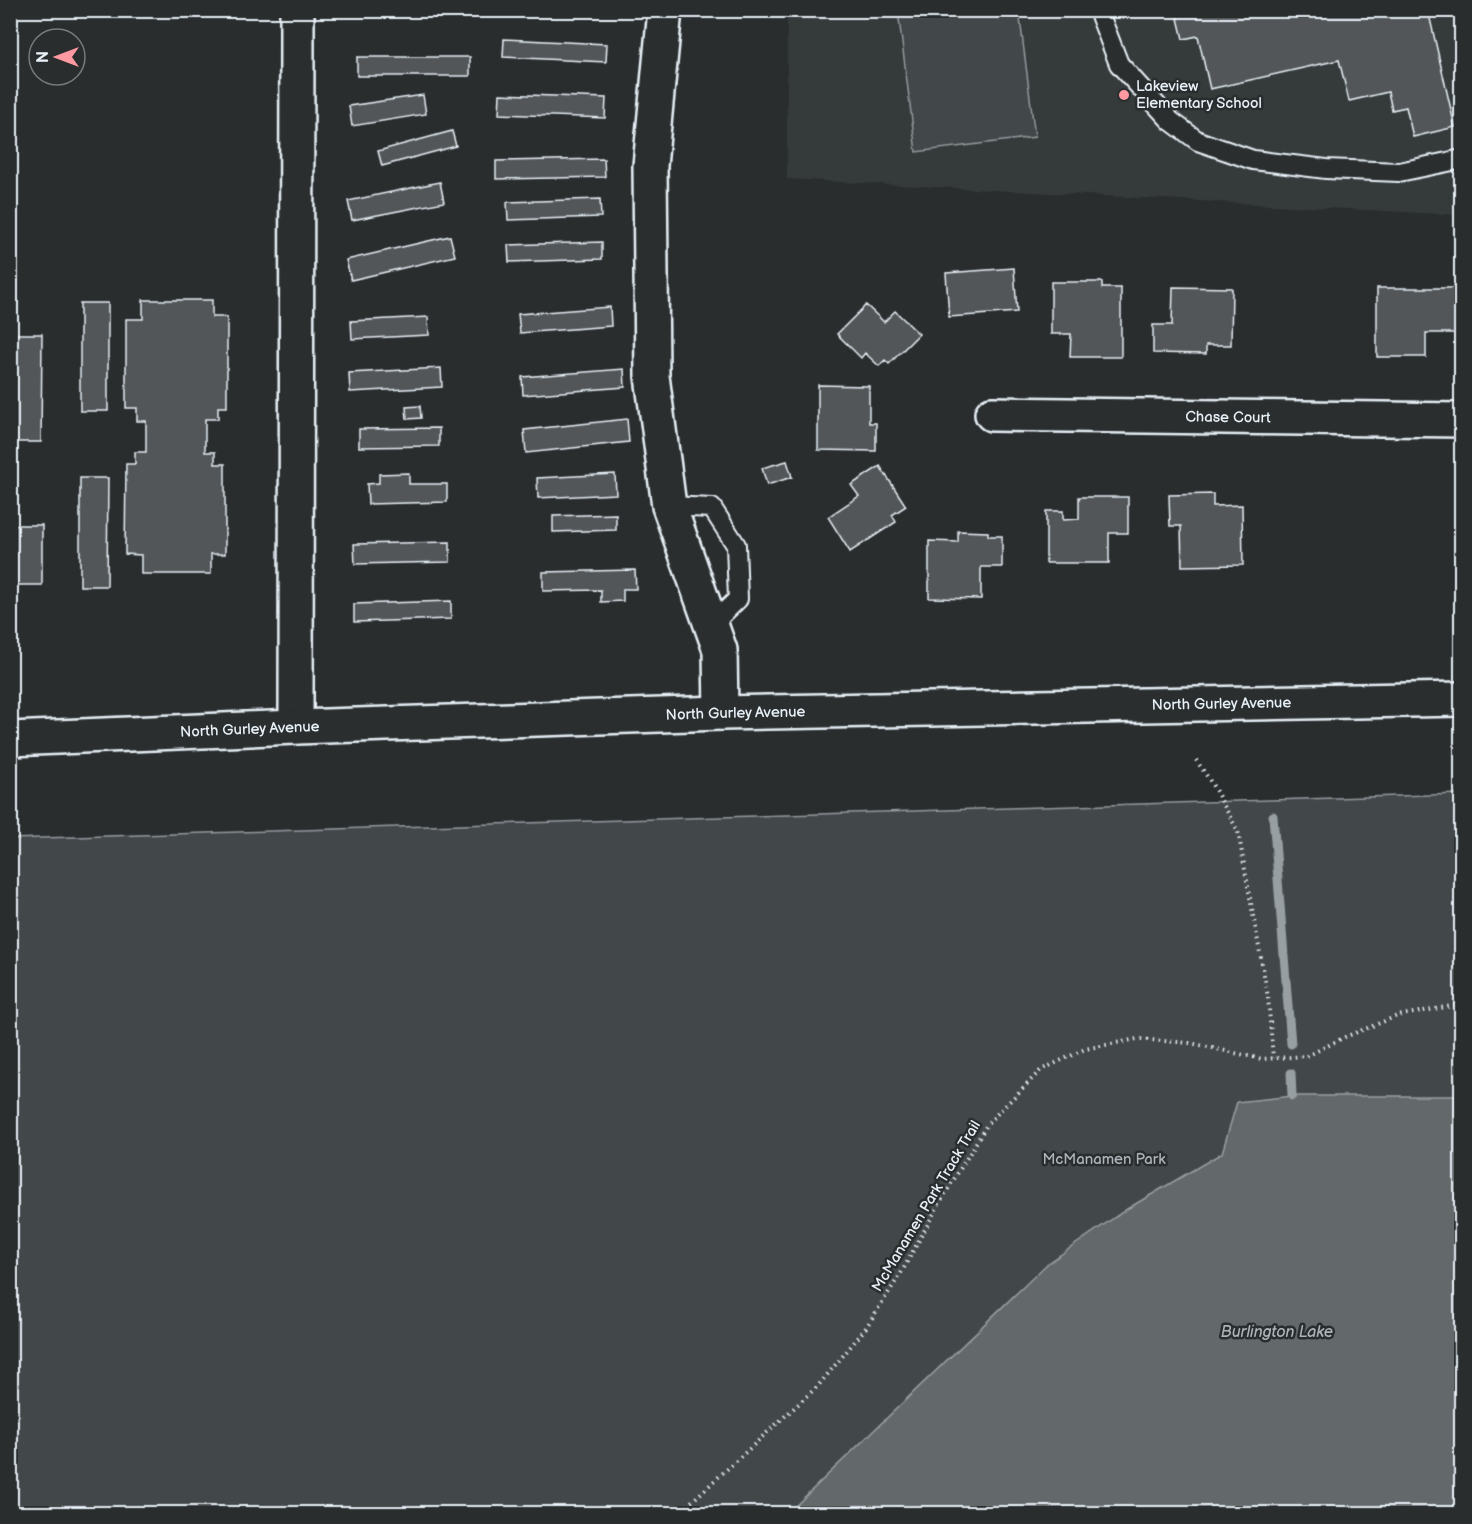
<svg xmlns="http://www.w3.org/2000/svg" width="1472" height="1524" font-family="'Balsamiq Sans',sans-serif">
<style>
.built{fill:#363a3b}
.green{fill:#424648;stroke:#959ca0;stroke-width:1.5}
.water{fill:#63686b;stroke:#989fa3;stroke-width:1.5}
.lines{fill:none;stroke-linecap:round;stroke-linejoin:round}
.stream{stroke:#989fa3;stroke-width:9}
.building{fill:#535759;stroke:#e8f1f8;stroke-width:1.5}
.service-casing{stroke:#e8f1f8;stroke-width:22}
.minor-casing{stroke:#e8f1f8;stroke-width:38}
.tertiary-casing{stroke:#e8f1f8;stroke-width:38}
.path{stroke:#e8f1f8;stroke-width:4;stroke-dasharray:1.5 4.5;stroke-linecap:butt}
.service{stroke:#2a2d2e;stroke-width:18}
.minor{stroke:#2a2d2e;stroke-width:33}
.tertiary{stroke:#2a2d2e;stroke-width:33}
.poi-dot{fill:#ff9aa2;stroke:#2a2d2e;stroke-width:2}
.labels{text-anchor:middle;stroke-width:5;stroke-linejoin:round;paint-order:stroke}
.poi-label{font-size:15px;fill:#e8f1f8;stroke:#2a2d2e;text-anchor:start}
.street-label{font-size:15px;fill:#e8f1f8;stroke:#2a2d2e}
.park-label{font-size:15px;fill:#aeb5ba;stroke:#2a2d2e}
.water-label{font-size:16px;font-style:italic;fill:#acb3b9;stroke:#2a2d2e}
</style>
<rect width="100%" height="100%" fill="#2a2d2e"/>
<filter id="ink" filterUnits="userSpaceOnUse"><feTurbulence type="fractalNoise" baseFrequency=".0167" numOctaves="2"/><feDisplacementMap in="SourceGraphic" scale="12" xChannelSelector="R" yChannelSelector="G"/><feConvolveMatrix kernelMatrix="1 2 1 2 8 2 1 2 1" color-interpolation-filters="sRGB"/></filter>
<g filter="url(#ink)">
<!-- built -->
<path class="built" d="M787,11H1461V215L787,179Z"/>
<!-- green -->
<path class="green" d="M898,11H1019L1035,137L916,152Z
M1461,794V1513H11L10,839Z"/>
<!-- water -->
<path class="water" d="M1292,1096H1461V1513H788L1047,1264L1127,1209L1222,1153L1237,1102Z"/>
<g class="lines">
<!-- stream -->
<path class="stream" d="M1273,816L1291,1044
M1291,1073L1292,1096"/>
</g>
<!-- building -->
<path class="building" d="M1176,10H1428L1455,127L1413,137L1406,107L1392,110L1388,92L1349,101L1339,60L1210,89L1198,36L1183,39Z
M504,39L607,44L606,62L503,57Z
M357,57H470V76H357Z
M500,94L606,98L605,118L499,114Z
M423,95L426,114L352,126L349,106Z
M452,131L456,146L382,166L378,151Z
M604,159L605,177L496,179V161Z
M440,182L444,202L352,220L348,201Z
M600,199L601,217L508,220L507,202Z
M450,236L455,256L351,280L346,260Z
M602,242V259L509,262L508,245Z
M1014,268L1017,312L949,317L946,273Z
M1051,282H1102V288H1121V357H1070L1071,334H1051Z
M1173,287L1232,288L1231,345H1206V354L1153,353V325H1172Z
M1377,288H1459V333H1426V357H1377Z
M143,300H212V317H227V407H218V419H205V452H215V464H225V554H211V574H141V555L125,554L126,464H135V452H146V421H137V408H126V319H143Z
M80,303H108V411H80Z
M866,305L884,322L895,311L919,334L889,364L885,360L879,366L865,353L861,358L837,334Z
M610,307L611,326L520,333L518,314Z
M428,317L429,335L352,339L351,321Z
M14,334H42L41,442H13Z
M441,368L442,387L350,392L349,373Z
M624,369L625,387L523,395L522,377Z
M818,385L869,386V423H876V451L818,450Z
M420,406L421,418L407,419L406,407Z
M627,419L629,442L526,453L524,430Z
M439,428V446L359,447V429Z
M787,461L792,477L767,485L762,468Z
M880,466L906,506L892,515L896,522L850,552L828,517L859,496L851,485Z
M409,473V484H447V502L368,504L367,484L379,483V474Z
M615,474L616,494L538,498L537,478Z
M80,478H108L107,586H80Z
M1213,494V506L1242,505L1243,565L1182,566L1181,526H1170L1169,495Z
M1079,497H1128V533H1109V563H1046V511H1063V520L1079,519Z
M616,514V530L553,532V516Z
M13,525H42V585H13Z
M958,531L988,532V536H1002V567H981V599L929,598V541L958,542Z
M450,542V562L355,564L354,544Z
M635,570L636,589H623V601L601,602V590L543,591V572Z
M451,601V619L354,622V604Z"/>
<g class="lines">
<!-- service casing -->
<g class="service-casing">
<path id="service" d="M1098,10L1119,64L1171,121L1198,141L1253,160L1326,169L1399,172L1462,159
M669,506L712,508L736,545L738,599L711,625"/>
</g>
<!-- minor casing -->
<g class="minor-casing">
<g id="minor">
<path d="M665,10L650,166L652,376L669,506L720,650L721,713"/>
<path id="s1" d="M992,414L1462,420"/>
<path d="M296,727L297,10"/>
</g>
</g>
<!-- tertiary casing -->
<g class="tertiary-casing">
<g id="tertiary">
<path id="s2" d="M10,739L296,727L721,713L1462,699"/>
</g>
</g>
<!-- path -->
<path class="path" d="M1196,760L1209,779L1238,831L1268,997L1273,1058
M678,1514L818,1386L865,1329L900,1275L939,1204L988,1123L1041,1070L1085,1049L1137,1039L1190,1043L1262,1059L1307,1056L1345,1037L1397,1016L1462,1004"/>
<!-- service -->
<use href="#service" class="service"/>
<!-- minor -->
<use href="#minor" class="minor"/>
<!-- tertiary -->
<use href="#tertiary" class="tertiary"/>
</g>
</g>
<!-- markers -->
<circle class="poi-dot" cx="1124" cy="95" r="6"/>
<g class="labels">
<!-- poi labels -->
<g class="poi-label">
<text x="1136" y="91">Lakeview<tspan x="1136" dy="17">Elementary School</tspan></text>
</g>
<!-- street labels -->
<g class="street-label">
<text dy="5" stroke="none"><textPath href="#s1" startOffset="236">Chase Court</textPath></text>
<text dy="5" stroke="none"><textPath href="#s2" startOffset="1212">North Gurley Avenue</textPath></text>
<text dy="5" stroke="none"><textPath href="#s2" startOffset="726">North Gurley Avenue</textPath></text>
<text dy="5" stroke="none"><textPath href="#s2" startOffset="240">North Gurley Avenue</textPath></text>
<text transform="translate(926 1206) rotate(-59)" y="5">McManamen Park Track Trail</text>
</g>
<!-- park labels -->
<g class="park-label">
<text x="1104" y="1164">McManamen Park</text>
</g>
<!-- water labels -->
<g class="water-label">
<text x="1277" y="1337">Burlington Lake</text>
</g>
</g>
<!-- margin -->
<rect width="1472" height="1524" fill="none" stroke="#2a2d2e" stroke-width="36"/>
<rect x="18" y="18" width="1436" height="1488" fill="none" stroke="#e8f1f8" stroke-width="2" filter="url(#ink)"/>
<!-- north arrow -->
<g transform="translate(57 57) rotate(270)"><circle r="28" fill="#2a2d2e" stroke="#767b7f" stroke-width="1.5"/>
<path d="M0-4.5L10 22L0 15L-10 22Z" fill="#ff9aa2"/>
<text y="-9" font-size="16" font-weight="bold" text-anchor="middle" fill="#e8f1f8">N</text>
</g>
</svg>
